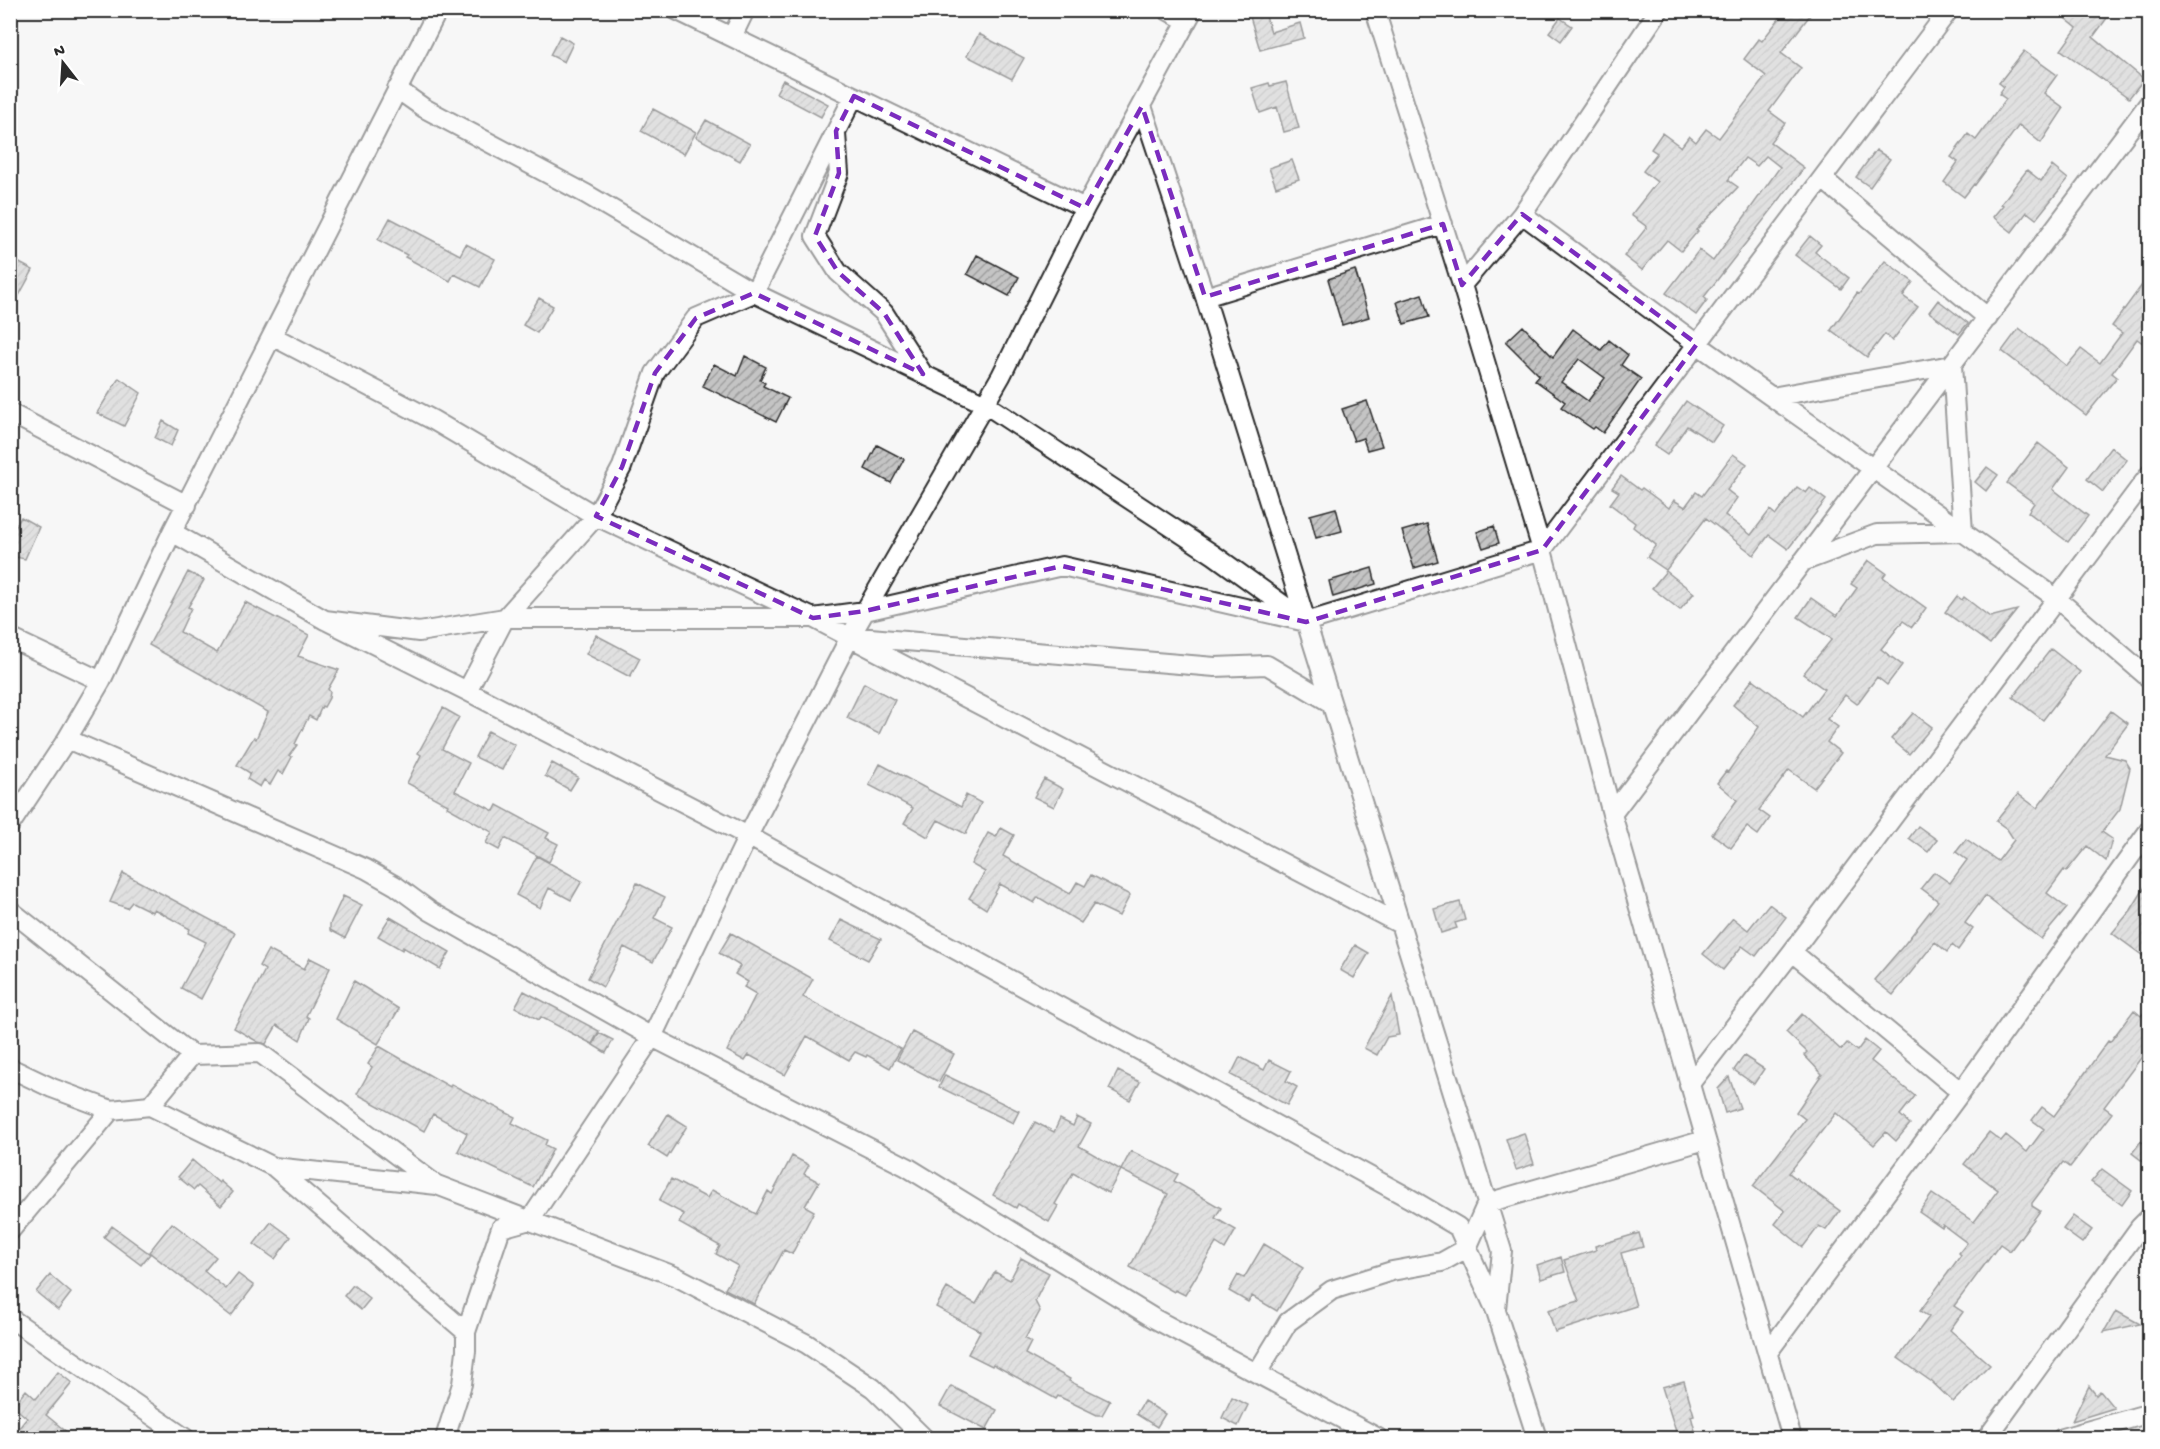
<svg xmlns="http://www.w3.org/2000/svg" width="2160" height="1449" font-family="'Gochi Hand',sans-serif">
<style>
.building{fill:url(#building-hatch);stroke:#2b2b2b;stroke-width:1.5;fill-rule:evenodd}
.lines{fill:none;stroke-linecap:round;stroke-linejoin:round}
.minor-casing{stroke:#2b2b2b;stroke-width:22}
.minor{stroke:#fff;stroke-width:18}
.marked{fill:none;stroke:#7b2cbf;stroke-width:4.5;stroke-dasharray:12 8;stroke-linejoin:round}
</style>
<defs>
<pattern id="building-hatch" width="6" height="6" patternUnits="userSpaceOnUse" patternTransform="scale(1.5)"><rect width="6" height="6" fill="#c4c4c4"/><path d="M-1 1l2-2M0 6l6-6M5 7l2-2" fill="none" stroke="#9f9f9f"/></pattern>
</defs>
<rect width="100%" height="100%" fill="#f7f7f7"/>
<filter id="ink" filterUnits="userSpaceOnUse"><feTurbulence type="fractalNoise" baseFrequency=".0167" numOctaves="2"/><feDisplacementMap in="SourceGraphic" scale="12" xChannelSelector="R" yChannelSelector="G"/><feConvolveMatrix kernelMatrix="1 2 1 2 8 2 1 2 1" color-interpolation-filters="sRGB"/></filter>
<g filter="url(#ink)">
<!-- building -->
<path class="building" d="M1248,10H1264L1271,32L1300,23L1304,38L1260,50Z
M1786,10H1814L1781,53L1801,68L1769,111L1785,123L1770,142L1804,168L1704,297L1707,300L1696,315L1666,293L1699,250L1713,261L1780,167L1766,156L1757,166L1745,158L1728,180L1738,187L1696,230L1698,231L1681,251L1667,240L1642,270L1624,256L1647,227L1631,215L1657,182L1643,171L1657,153L1651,149L1662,133L1681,147L1689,136L1696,142L1706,129L1719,138L1766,76L1744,59L1759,39L1762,41Z
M2055,10H2113L2093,37L2144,79L2129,98L2061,50L2077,28Z
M1560,18L1572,26L1561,41L1549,32Z
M979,34L1024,58L1012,79L967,56Z
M560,36L573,43L564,62L550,55Z
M2024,51L2057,75L2044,93L2064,108L2041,143L2019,125L1975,185L1974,184L1964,197L1944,182L1958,162L1951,157L1968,134L1976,140L2006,99L1999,94L2004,87L1999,83Z
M783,80L828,104L821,117L776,93Z
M1286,82L1299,128L1284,132L1277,107L1260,113L1252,88L1269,83L1270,86Z
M653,109L696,132L684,154L641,131Z
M706,120L750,144L740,161L696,137Z
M1876,150L1890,159L1870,187L1856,177Z
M1292,160L1299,179L1276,187L1269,168Z
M2052,166L2068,179L2036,219L2027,212L2012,232L1993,217L2003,205L2001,204L2027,170L2041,181Z
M390,218L460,255L466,244L495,259L480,287L454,274L450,281L405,257L407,255L378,240Z
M1810,236L1821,245L1815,252L1849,278L1841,289L1795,255Z
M977,255L1019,277L1009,296L967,274Z
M10,258L33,270L10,312Z
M1885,261L1913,282L1903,296L1918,307L1892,341L1885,334L1867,357L1831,330L1857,293L1859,294Z
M1355,270L1369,317L1342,325L1328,279Z
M2150,274V348L2137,339L2112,373L2117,377L2086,415L2002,351L2019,328L2067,366L2081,349L2100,363L2122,333L2112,326Z
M1422,294L1429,317L1404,324L1397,302Z
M539,298L553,306L537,333L523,325Z
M1938,300L1968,323L1959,334L1929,312Z
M1523,326L1553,357L1573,329L1601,350L1609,340L1628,355L1621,365L1641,379L1603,433L1595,427L1593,429L1561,407L1565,402L1535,380L1539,375L1506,342ZM1579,359L1605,378L1588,401L1561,382Z
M745,356L766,367L760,380L765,383L763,386L788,398L776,422L703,386L714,364L737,376Z
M119,378L141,393L124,426L97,413Z
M1367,401L1382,446L1367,450L1363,438L1354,441L1342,409Z
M1686,401L1723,426L1712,442L1687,426L1667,455L1654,446Z
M163,421L178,430L171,446L155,438Z
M2038,443L2069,467L2053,489L2088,516L2068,542L2028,512L2034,503L2007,483Z
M877,445L904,459L891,483L865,469Z
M2111,447L2127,460L2103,492L2087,479Z
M1733,454L1747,464L1727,490L1737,498L1725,515L1751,535L1770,510L1776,515L1797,487L1806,493L1810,488L1826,500L1788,549L1769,535L1754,555L1706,518L1666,570L1647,557L1656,545L1633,527L1635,523L1610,504L1619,492L1612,488L1621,476L1640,490L1642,488L1669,508L1674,500L1685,507L1696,492L1702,496Z
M1987,467L1998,475L1986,491L1975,482Z
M1336,508L1342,531L1316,538L1310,515Z
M21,517L39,527L25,559L10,556V537Z
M1427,524L1438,561L1414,568L1402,531Z
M1494,526L1499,543L1483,548L1477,532Z
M1868,560L1886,573L1883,577L1926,608L1912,627L1903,621L1881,649L1902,665L1887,685L1877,677L1857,704L1845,695L1827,719L1838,727L1827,742L1841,753L1814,788L1789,770L1759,810L1770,818L1758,835L1747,827L1731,848L1712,834L1737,800L1717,783L1726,771L1728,772L1759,727L1733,705L1753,679L1803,717L1824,689L1803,674L1832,639L1798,617L1811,598L1837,616L1857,588L1851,584Z
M1372,568L1376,584L1333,597L1329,581Z
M1666,571L1694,593L1680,610L1652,588Z
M188,572L204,580L188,607L191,608L180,632L217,653L245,602L309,635L298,656L339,670L328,689L330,692L329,698L324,707L322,706L316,720L309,716L295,744L297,745L289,756L292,757L283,774L278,771L270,785L264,780L260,787L247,779L250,773L237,765L254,737L256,739L268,712L149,645Z
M1957,596L1962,600L1964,597L1990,617L2017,610L1990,644L1945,612Z
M596,635L640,658L630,677L586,654Z
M2051,649L2080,672L2043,720L2013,697Z
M864,683L895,700L879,734L847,718Z
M443,708L459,717L442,749L469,763L455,791L494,811L497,805L549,833L546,838L558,844L549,862L505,838L499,850L486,843L492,832L447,807L448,805L407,783L421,755L418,753Z
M2111,711L2128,724L2105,755L2125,760L2130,768L2120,809L2102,832L2112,839L2106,861L2087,846L2066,872L2064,870L2047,893L2067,908L2041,939L1985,896L1965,923L1973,929L1958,950L1952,945L1947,952L1935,942L1893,995L1874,980L1904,945L1938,901L1921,888L1934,872L1950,883L1967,860L1956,852L1966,839L1998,861L2014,840L2007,829L1996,821L2018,794L2037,808Z
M1913,713L1932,727L1909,754L1891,739Z
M488,731L515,745L502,770L475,757Z
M552,763L578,777L570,790L545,776Z
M880,764L961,807L966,795L981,803L966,834L938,820L928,837L904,823L913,808L869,785Z
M1044,779L1063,789L1054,807L1034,797Z
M1918,826L1937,840L1928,852L1909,838Z
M1001,828L1014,835L1003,856L1070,894L1077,882L1085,886L1091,875L1130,895L1119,916L1094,904L1081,923L1038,897L1034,903L1000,884L986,909L969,898L985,872L971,864L988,833L996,837Z
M537,856L582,881L571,900L549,888L540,908L516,895Z
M123,873L235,933L201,999L181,988L206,942L188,933L190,929L154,909L152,912L132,902L127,908L110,902Z
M2150,879V961L2112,933L2131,910Z
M637,883L665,897L654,918L672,927L653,962L624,947L603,987L588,978Z
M343,896L362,905L345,938L330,930V924Z
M1460,902L1465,920L1455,923L1457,928L1441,933L1434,909Z
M1769,904L1786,917L1756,956L1742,946L1723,970L1703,954L1733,918L1748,930Z
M390,917L450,952L440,969L403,947L402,950L378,936Z
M841,920L881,939L868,960L830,941Z
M731,933L813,979L803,997L901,1049L890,1068L867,1055L866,1057L855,1052L849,1060L807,1036L785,1075L749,1055L745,1061L727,1051L756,994L744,987L748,982L735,974L740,966L719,953Z
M1355,945L1369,953L1354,978L1340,970Z
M268,950L304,969L310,958L330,968L306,1016L309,1018L300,1040L277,1025L266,1044L258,1042L234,1028L265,970L259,966Z
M354,981L399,1009L378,1044L336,1019Z
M524,991L599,1031L592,1044L541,1017L539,1020L515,1007Z
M1392,996L1399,1035L1387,1037L1377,1055L1364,1048Z
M2150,1005V1046L2104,1107L2112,1113L2070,1167L2063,1162L2032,1203V1206L2040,1211L2010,1251L2000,1244L1954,1306L1963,1312L1950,1330L1990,1365L1953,1402L1932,1382L1898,1358L1929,1317L1920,1311L1961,1255L1959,1253L1967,1243L1943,1225L1942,1228L1919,1212L1932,1194L1974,1222L1998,1190L1964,1164L1989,1132L2001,1141L2006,1135L2027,1152L2044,1129L2032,1120L2042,1107L2054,1116L2108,1041L2110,1042L2134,1010L2141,1016Z
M1802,1014L1841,1050L1847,1043L1857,1051L1865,1040L1879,1051L1871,1061L1915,1096L1900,1115L1910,1124L1896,1141L1886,1132L1874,1145L1836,1113L1789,1173L1840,1211L1826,1230L1819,1226L1803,1247L1775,1224L1785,1211L1753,1186L1805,1119L1796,1112L1822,1074L1804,1055L1807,1052L1786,1032Z
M912,1032L954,1054L939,1082L897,1060Z
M599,1033L613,1040L606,1053L593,1045Z
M379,1046L450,1087L451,1084L515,1117L512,1123L547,1140L545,1145L553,1149L533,1187L458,1151L467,1133L433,1114L424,1131L357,1094L372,1067L368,1064Z
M1744,1056L1764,1069L1754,1084L1734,1070Z
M1240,1057L1264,1070L1269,1060L1291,1071L1286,1081L1297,1087L1287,1105L1231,1075Z
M1118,1071L1140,1082L1130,1100L1109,1089Z
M945,1075L1019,1111L1013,1123L939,1087Z
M1729,1077L1740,1108L1725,1113L1718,1089Z
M668,1114L687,1126L667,1158L648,1146Z
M1077,1117L1091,1124L1079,1146L1121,1170L1108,1193L1073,1173L1055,1204L1058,1206L1049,1222L1018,1204L1016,1208L993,1195L1035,1122L1054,1132L1060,1119L1073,1126Z
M1524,1133L1534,1164L1516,1170L1506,1139Z
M2141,1141L2150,1148V1167L2132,1153Z
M1131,1151L1178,1174L1174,1181L1221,1208L1215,1218L1236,1230L1225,1249L1216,1243L1185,1295L1175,1290L1174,1292L1130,1267L1168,1194L1121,1170Z
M792,1156L809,1165L804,1174L819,1182L805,1206L814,1211L792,1254L784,1250L754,1304L725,1289L738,1266L716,1254L720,1246L679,1223L684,1214L659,1201L671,1179L707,1198L712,1190L756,1214L768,1191L772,1194Z
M192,1160L219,1183L220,1181L233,1192L221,1206L198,1186L194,1190L178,1177Z
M2102,1169L2132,1191L2122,1205L2091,1182Z
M2073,1216L2092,1230L2082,1243L2063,1229Z
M271,1222L291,1237L275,1259L254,1244Z
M172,1223L216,1257L204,1271L226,1289L238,1274L254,1286L231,1316L149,1252Z
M112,1226L150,1254L141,1265L104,1237Z
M1639,1233L1643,1247L1621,1253L1636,1306L1555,1332L1548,1310L1579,1301L1564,1260L1596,1250L1595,1246Z
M1264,1244L1303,1268L1277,1311L1252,1296L1248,1302L1229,1291L1238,1275L1244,1278Z
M1561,1257L1565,1272L1541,1279L1537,1265Z
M1021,1258L1049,1273L1035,1301L1040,1311L1025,1339L1031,1342L1025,1354L1070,1379L1069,1381L1110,1401L1102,1415H1097L1060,1397L1058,1396L1056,1399L993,1364L992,1366L968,1354L980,1331L936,1307L947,1288L976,1304L995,1272L1010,1280Z
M50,1275L71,1293L58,1310L36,1292Z
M353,1285L370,1299L361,1310L344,1296Z
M2116,1311L2140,1324L2104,1332Z
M58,1372L72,1383L46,1415L74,1438H11L27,1418L13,1406L26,1390L36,1399Z
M1684,1381L1694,1415L1691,1416L1697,1438H1678L1662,1387Z
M951,1386L997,1410L986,1430L940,1406Z
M2089,1386L2096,1395L2100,1391L2114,1408L2072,1421Z
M1232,1397L1248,1405L1238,1426L1222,1418Z
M1144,1401L1165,1414L1157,1427L1136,1414Z"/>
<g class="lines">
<!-- minor casing -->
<g class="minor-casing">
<path id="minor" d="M676,10L1085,208
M1167,10L1187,21
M1375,10L1462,285L1542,550L1612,814L1792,1438
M732,37L745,10
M397,89L424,108L586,194L754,293L985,404L1214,555L1300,617
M1142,106L1205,297L1502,1251L1496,1309
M836,134L839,173L815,236L838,272L884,313L923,374
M1823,179L1988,318
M1522,214L1697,344L2056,598L2150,679
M1462,285L1522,214L1659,10
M1205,297L1443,224
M272,336L433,420L596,516L813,618L1400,924
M1772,397L1952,365L1963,532L1877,534L1802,562
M10,413L187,505
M172,532L325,620L467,691L748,836L1409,1198L1458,1227L1496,1311L1537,1438
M325,620L419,632L505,618H813L865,611L1062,566L1306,622L1542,550L1949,10
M858,637L1215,667L1267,665L1331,703
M10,638L101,681
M467,691L505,618L596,516L622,467L655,373L696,318L754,293L854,96
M67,739L366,869L396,886L430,911L652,1037L907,1167L1155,1319L1378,1438
M1612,814L2150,102
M10,825L67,739L101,681L172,532L438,10
M10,910L192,1055L150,1106
M1792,952L1961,1092
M192,1055L260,1053L435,1184
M10,1068L52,1088L111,1110L150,1106L274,1167L466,1332
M1689,1085L1792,952L2150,474
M274,1167L437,1185L677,1277L807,1344L873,1388L924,1438
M10,1231L111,1110
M10,1318L185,1438
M1769,1351L1961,1092L2150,829
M1257,1373L1288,1322L1332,1290L1392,1271L1442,1262L1467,1248L1487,1203L1705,1140
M445,1438L462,1384L466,1351V1332L501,1228L530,1220L652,1037L748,836L850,637L1001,376L1085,208L1193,10
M1987,1438L2140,1227L2150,1217
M2062,1438L2150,1413"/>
</g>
<!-- minor -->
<use href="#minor" class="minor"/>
</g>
</g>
<!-- marked area -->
<path d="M0 0H2160V1449H0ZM854,96L1085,208L1142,106L1205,297L1443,224L1462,285L1522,214L1697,344L1542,550L1306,622L1062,566L865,611L813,618L596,516L622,467L655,373L696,318L754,293L923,374L884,313L838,272L815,236L839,173L836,131Z" fill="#f7f7f7" fill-opacity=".55" fill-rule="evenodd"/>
<path class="marked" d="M854,96L1085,208L1142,106L1205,297L1443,224L1462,285L1522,214L1697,344L1542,550L1306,622L1062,566L865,611L813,618L596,516L622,467L655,373L696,318L754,293L923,374L884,313L838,272L815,236L839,173L836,131Z"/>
<!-- margin -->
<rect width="2160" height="1449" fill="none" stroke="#fff" stroke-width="36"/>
<rect x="18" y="18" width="2124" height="1413" fill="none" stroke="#2b2b2b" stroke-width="2" filter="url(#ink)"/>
<!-- north arrow -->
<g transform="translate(63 63) rotate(343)" stroke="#ffffff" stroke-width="4.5" paint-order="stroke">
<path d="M0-4.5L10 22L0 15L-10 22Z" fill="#2b2b2b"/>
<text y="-9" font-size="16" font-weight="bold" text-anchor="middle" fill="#2b2b2b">N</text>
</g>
</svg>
